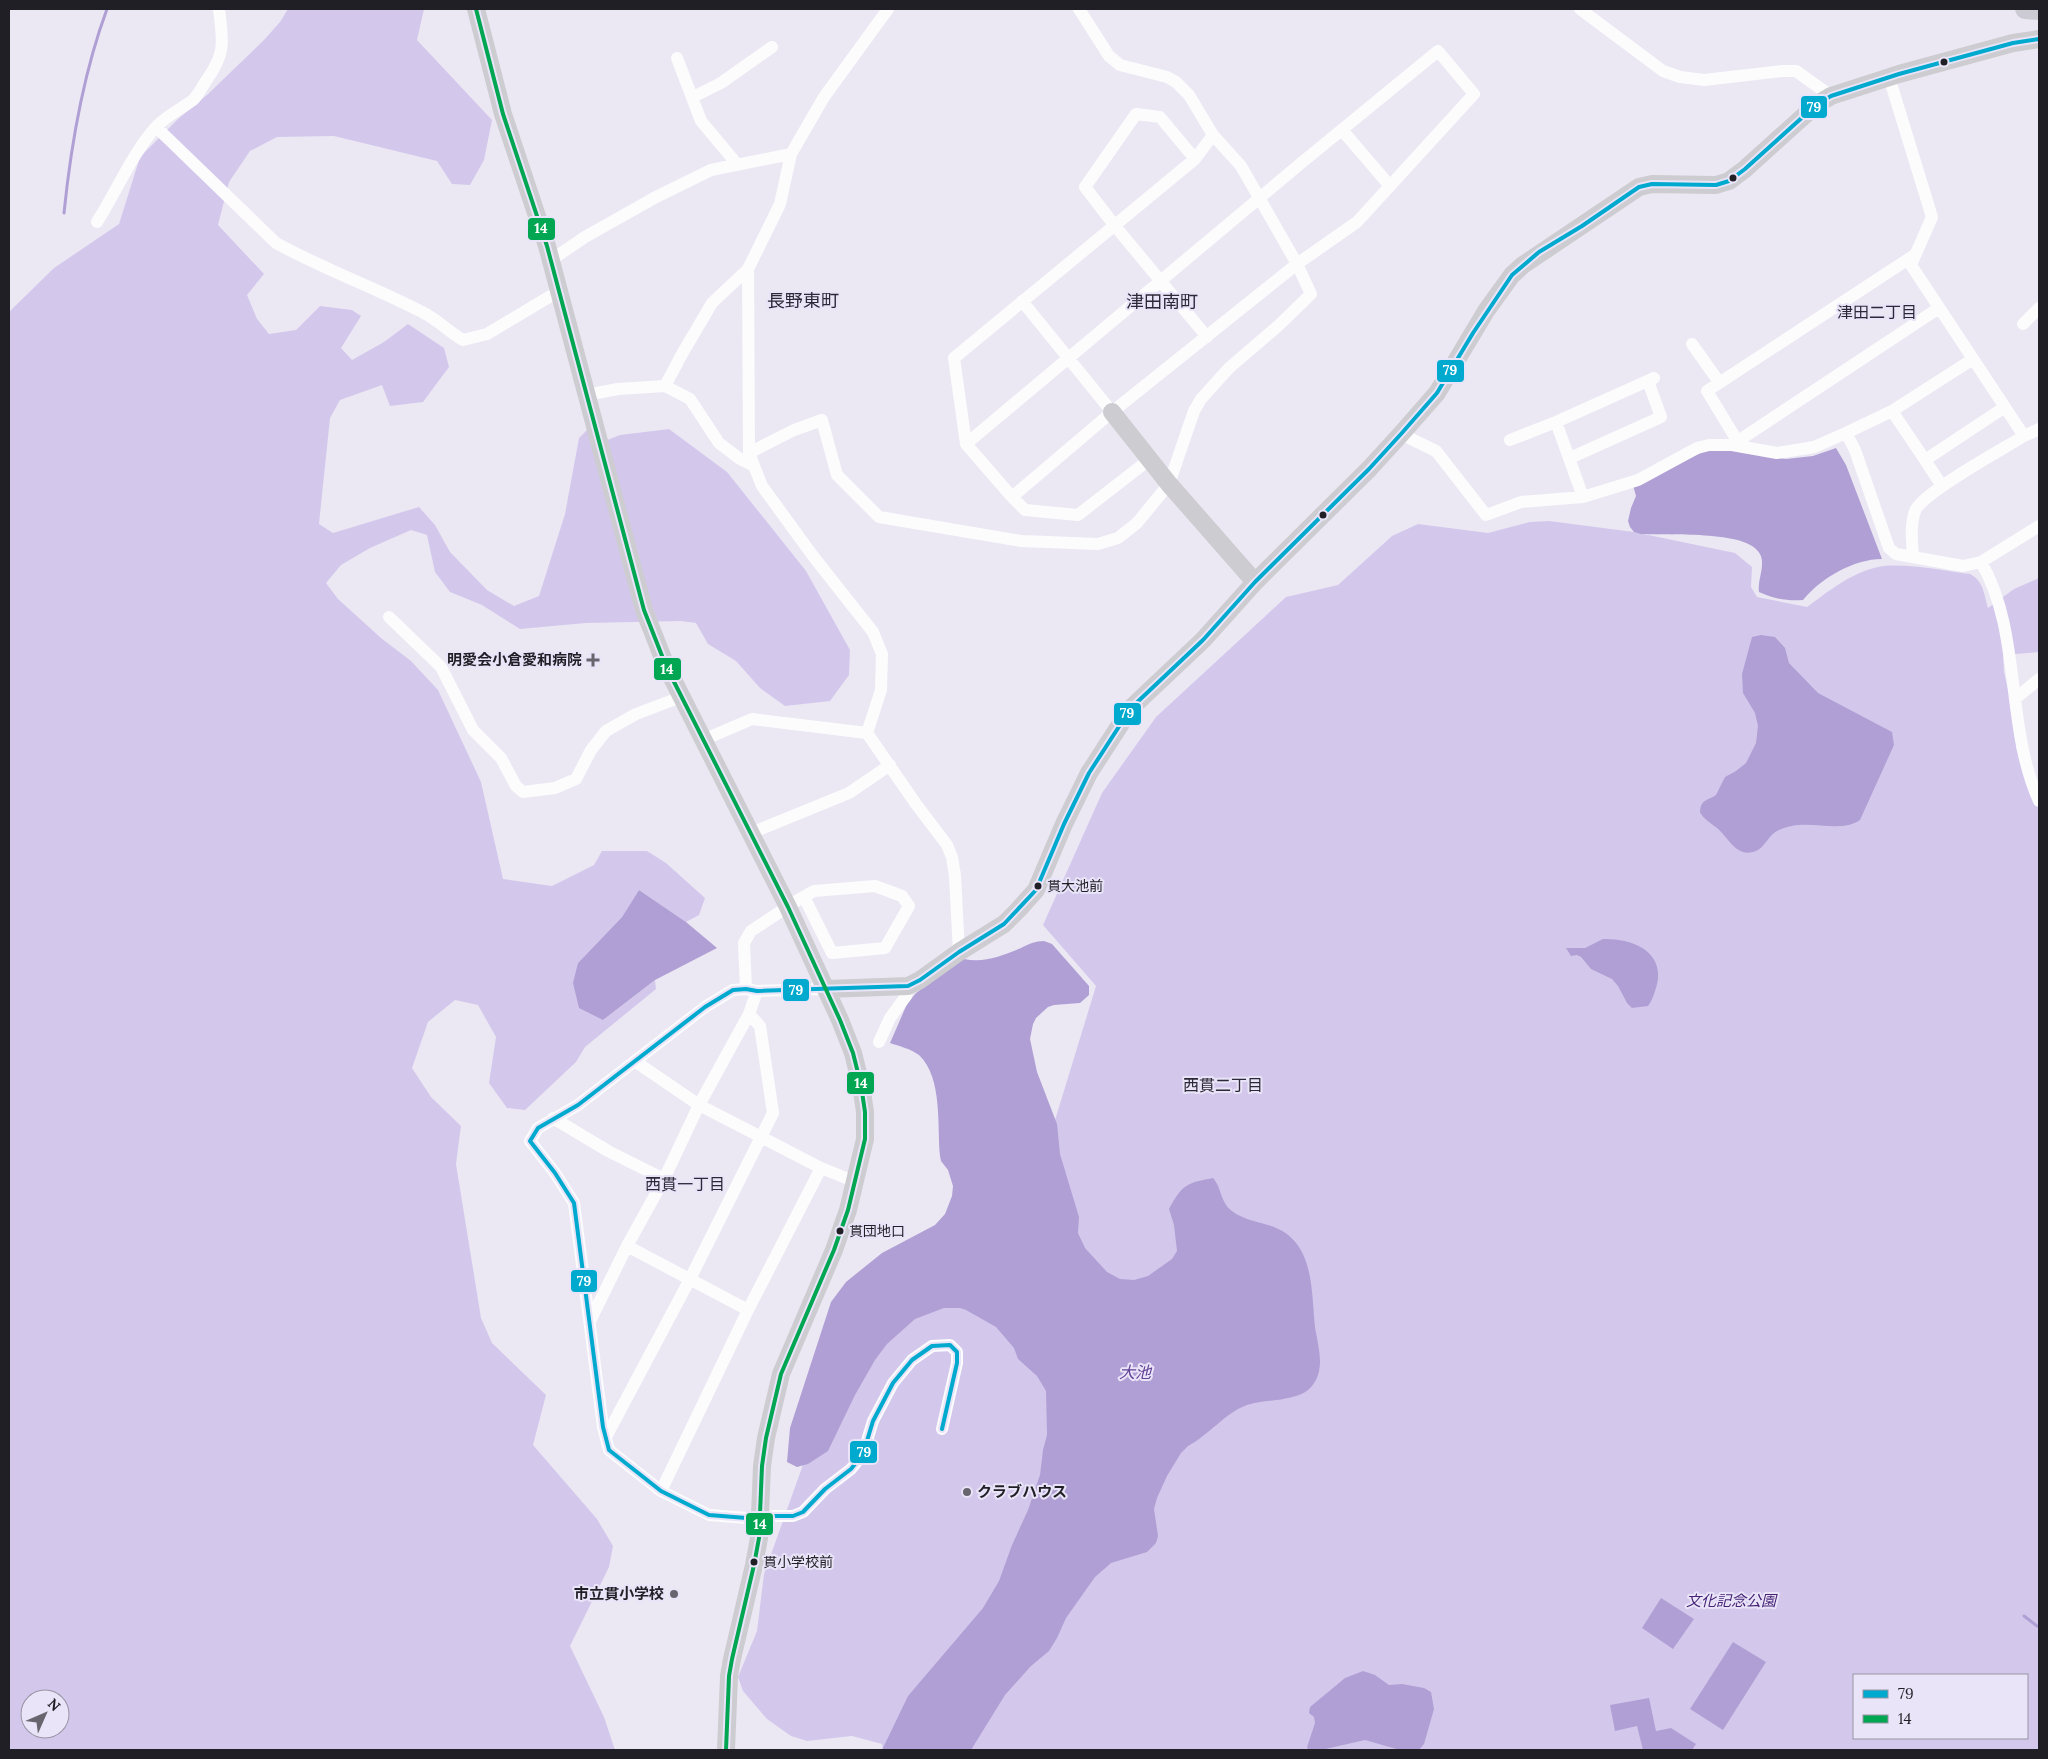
<svg xmlns="http://www.w3.org/2000/svg" width="2048" height="1759" font-family="Lora,'Noto Sans JP',serif">
<style>
.green{fill:#d3c8ec;fill-rule:evenodd}
.water{fill:#b09fd4}
.lines{fill:none;stroke-linecap:round;stroke-linejoin:round}
.stream{stroke:#b09fd4;stroke-width:3}
.street{stroke:#fcfcfd;stroke-width:12}
.secondary{stroke:#cdccd0;stroke-width:18}
.primary{stroke:#cccad2;stroke-width:20}
.bus-1-casing{stroke:#e9e4f8;stroke-width:8}
.bus-2-casing{stroke:#e9e4f8;stroke-width:8}
.bus-1{stroke:#00a9ce;stroke-width:4}
.bus-2{stroke:#00a651;stroke-width:4}
.bus-dot{fill:#211f26;stroke:#e9e4f8;stroke-width:2}
.poi-dot{fill:#68656e;stroke:#e9e4f8;stroke-width:2}
.labels{text-anchor:middle;stroke-width:4;stroke-linejoin:round;paint-order:stroke}
.bus-label{font-size:14px;fill:#211f26;stroke:#e9e4f8;text-anchor:start}
.poi-label{font-size:15px;font-weight:bold;fill:#211f26;stroke:#e9e4f8;text-anchor:end}
.park-label{font-size:15px;font-style:italic;fill:#452275;stroke:#e9e4f8}
.neighbourhood-label{font-size:16px;fill:#2d2837;stroke:#e9e4f8}
.water-label{font-size:16px;font-style:italic;fill:#634297;stroke:#e9e4f8}
.quarter-label{font-size:18px;fill:#2d2837;stroke:#e9e4f8}
.line-badge{stroke:#e9e4f8;stroke-width:2}
.badge-label{font-size:14px;text-anchor:middle;font-weight:bold;fill:#fff}
</style>
<rect width="100%" height="100%" fill="#ebe8f4"/>
<!-- green -->
<path class="green" d="M288,9H424L417,40L492,120L484,160L470,185L452,184L437,161L334,136L277,137L250,151L229,182L218,225L264,274L247,295L257,319L269,334L296,330L320,306L352,310L361,316L341,348L352,360L384,342L408,324L444,348L449,367L423,402L390,406L382,385L340,400L330,418L319,524L333,533L419,507L435,525L450,552L487,590L514,606L539,596L565,514L579,438L591,426L605,441L620,435L669,429L727,472L806,571L850,650L849,675L830,701L785,706L760,688L736,661L708,644L696,623L681,621L586,623L520,629L482,605L450,592L435,572L427,535L411,530L370,548L341,565L326,583L338,599L381,638L411,661L438,690L481,782L503,879L552,886L594,865L602,851H647L666,863L705,898L699,915L686,922L639,890L622,917L578,963L603,1020L655,980L656,989L585,1047L576,1062L525,1110L507,1108L489,1083L496,1037L478,1005L455,1000L428,1022L412,1068L431,1097L461,1126L456,1164L481,1318L492,1343L546,1395L533,1445L597,1519L613,1546L609,1567L570,1646L604,1717L615,1750H9V312L54,268L119,224L140,157L178,119L207,95L264,40L280,22ZM30,1699H60V1729H30Z
M1549,521L1634,532L1735,553L1752,567L1751,587L1757,597L1807,607C1829,591 1851,573 1878,567C1902,562 1945,571 1970,574C1984,581 1984,595 1988,608L2014,589L2039,578V652L2003,655L2004,672L2017,729L2016,748L2039,809V1750H883L882,1744L852,1736L807,1741L791,1736L767,1719L743,1691L738,1677L757,1631L764,1574L820,1417L888,1324L1011,1264L1096,986L1043,925L1102,793L1156,717L1286,597L1338,585L1392,536L1418,524L1488,533L1530,522ZM1854,1675H2027V1738H1854Z"/>
<!-- water -->
<path class="water" d="M1836,448L1846,465L1882,559C1854,559 1821,578 1803,600C1787,601 1774,599 1759,592C1757,579 1766,566 1760,554C1747,529 1665,536 1641,534L1634,532L1630,527L1628,521L1631,508L1636,496L1633,485L1707,450L1724,449L1786,459L1813,456Z
M1761,635L1775,637L1785,648L1789,663L1818,693L1892,732L1894,745L1860,820C1839,835 1805,816 1777,831C1769,835 1766,845 1758,850C1737,860 1730,839 1717,828C1711,823 1703,819 1700,812C1701,799 1707,801 1716,795L1725,777L1736,771L1746,763L1756,743L1758,726L1755,713L1743,693L1742,674L1752,637Z
M639,890L686,922L717,948L655,980L603,1020L579,1008L573,983L578,963L622,917Z
M1603,939C1633,938 1667,952 1656,988C1654,994 1652,1001 1648,1006L1632,1008L1627,1003L1618,986L1612,979L1591,969L1581,957L1577,955L1571,956L1566,948H1585Z
M1044,941L1052,944L1089,986V995L1080,1003L1054,1005L1048,1007L1036,1018L1033,1024L1030,1039L1037,1072L1057,1124L1060,1154L1079,1217L1078,1233L1085,1248L1107,1272L1120,1279L1134,1280L1148,1276L1172,1259L1177,1251L1174,1225L1169,1209C1182,1185 1186,1183 1213,1178C1222,1188 1220,1202 1232,1211C1243,1220 1261,1222 1274,1227C1315,1243 1311,1291 1315,1327C1318,1346 1326,1369 1312,1386C1300,1402 1265,1399 1247,1405C1225,1413 1209,1435 1188,1446L1181,1453L1167,1476L1157,1498L1154,1509L1158,1536L1156,1543L1147,1552L1111,1563L1095,1577L1066,1618L1057,1638L1049,1651L1031,1666L1005,1695L971,1750H882L908,1696L983,1608L999,1581L1012,1545L1028,1510L1040,1475L1043,1450L1047,1435L1046,1391L1037,1376L1018,1359L1014,1348L996,1327L966,1310L960,1308H944L915,1319L887,1344L875,1360L855,1395L828,1451L808,1464L797,1467L787,1462L790,1428L831,1302L846,1282L882,1253L935,1225L945,1214L952,1196L953,1186L948,1170L941,1161L940,1156C937,1126 943,1078 919,1055C911,1049 899,1046 890,1043L907,1004L916,993L964,959C985,963 1001,956 1021,948C1029,944 1035,941 1044,941Z
M1661,1598L1694,1619L1673,1649L1642,1628Z
M1733,1642L1766,1662L1723,1730L1690,1709Z
M1363,1671L1375,1675L1389,1685L1402,1684L1424,1688L1431,1692L1434,1709L1424,1744L1419,1750H1400L1365,1740L1321,1750L1308,1749L1307,1747L1315,1723L1314,1717L1309,1713L1310,1707L1345,1678Z
M1649,1698L1656,1731L1671,1728L1696,1744L1692,1750H1643L1637,1726L1615,1731L1610,1705Z"/>
<g class="lines">
<!-- stream -->
<path class="stream" d="M64,213C71,144 83,74 107,9
M2024,1616L2037,1626"/>
<!-- street -->
<path class="street" d="M1580,9L1663,71L1680,77L1704,80L1782,71H1796L1831,96
M677,58L701,121L737,164
M1889,77L1932,217L1911,265L2024,436
M693,97L721,83L772,47
M156,127L276,243C323,269 374,287 422,312C437,319 449,332 463,340L487,334L559,291
M1342,130L1390,186
M1195,159L1160,117L1136,114L1085,187L1115,226L1207,337
M97,222C117,191 131,155 156,127C166,116 181,109 193,100C198,95 202,87 206,81C226,53 223,42 219,9
M551,260L585,237L656,197L711,170L791,154
M1022,301L1112,412
M2023,324L2039,308
M1692,344L1719,382
M1973,359L1892,411L1925,460L2005,407
M665,386L682,354L712,303L748,269
M586,395L618,389L665,386L690,399L719,443L740,459L752,465
M1846,433L1892,411
M1401,434L1436,451L1486,515L1521,502L1583,497L1638,480L1697,448L1709,445H1732L1777,453L1814,447L1846,433L1855,450L1889,548L1896,554L1963,566L1981,562L2039,526
M1510,440L1556,422
M1738,442L1707,391L1916,254
M966,444L1300,164L1438,51L1474,94L1357,222L1297,264L1112,412L1012,497L966,444L954,358L1195,159L1213,135
M1732,445L1939,308
M749,453L794,430L822,420L837,475L879,517L1021,541L1098,544L1118,538L1137,523L1169,484L1194,411L1201,399L1229,368L1278,326L1311,294L1297,264L1241,166L1213,135L1189,95L1176,82L1167,77L1120,65L1109,56L1079,9
M1570,458L1661,417L1648,381
M1925,460L1942,486
M1012,497L1025,510L1078,515L1150,459
M1583,497L1556,422L1654,378
M1913,557C1912,542 1910,525 1915,511C1923,492 2003,449 2024,436L2039,429
M1981,562C2022,632 2005,726 2039,801
M389,617L441,667L473,730L501,758L516,786L523,792L555,788L576,779L591,750L606,731L636,714L681,697
M2015,699L2039,679
M867,733L881,690L882,654L873,632L813,556L762,486L749,453L748,269L780,204L791,154L824,97L888,9
M703,740L752,719L867,733L916,804L947,845L952,857L955,876L959,952
M751,833L849,793L890,765
M746,989L744,943L751,931L798,900L814,891L875,886L902,896L909,906L885,948L832,953L804,897
M827,989L757,991L746,989L733,990L705,1007L578,1105L538,1128L530,1141L555,1173L574,1203L603,1427L609,1450L661,1491L709,1515L759,1519L773,1516H793L803,1512L825,1489L851,1469L863,1454L873,1421L893,1383L912,1360L932,1346L950,1345L957,1352V1363L942,1429
M879,1042L890,1018L906,996L908,986
M636,1062L699,1105L821,1168L856,1182
M553,1118L608,1151L664,1179
M627,1246L748,1310
M591,1319L627,1246L664,1179L699,1105L749,1014L757,991
M606,1437L690,1279L773,1113L760,1026L749,1014
M661,1491L748,1310L821,1168"/>
<!-- secondary -->
<path class="secondary" d="M476,9L503,114L547,246L644,610L666,666L788,907L840,1020L853,1053L861,1085L865,1112V1139L848,1210L834,1250L781,1374L766,1438L762,1466L759,1538L754,1565L732,1659L729,1676L726,1750
M1112,412L1169,484L1255,582
M827,989L908,986L920,980L959,952L1004,924L1019,909L1036,890L1064,824L1089,773L1131,708L1203,640L1255,582L1369,469L1401,434L1437,393L1486,311L1512,275L1523,265L1639,187L1652,184L1716,185L1729,181L1745,169L1816,105L1831,96L1899,74L2013,43L2039,39"/>
<!-- primary -->
<path class="primary" d="M2025,9L2039,10"/>
<!-- bus-1 casing -->
<g class="bus-1-casing">
<path id="bus-1" d="M942,1429L957,1363V1352L950,1345L932,1346L912,1360L893,1383L873,1421L863,1454L851,1469L825,1489L803,1512L793,1516H773L759,1519L709,1515L661,1491L609,1450L603,1427L574,1203L555,1173L530,1141L538,1128L578,1105L705,1007L733,990L746,989L757,991L908,986L920,980L959,952L1004,924L1036,890L1064,824L1089,773L1131,708L1203,640L1255,582L1369,469L1401,434L1437,393L1473,333L1512,275L1539,252L1582,226L1639,187L1652,184L1716,185L1729,181L1745,169L1816,105L1831,96L1899,74L2013,43L2039,39"/>
</g>
<!-- bus-2 casing -->
<g class="bus-2-casing">
<path id="bus-2" d="M476,9L503,114L547,246L644,610L666,666L788,907L840,1020L853,1053L861,1085L865,1112V1139L848,1210L834,1250L781,1374L766,1438L762,1466L759,1538L754,1565L732,1659L729,1676L726,1750"/>
</g>
<!-- bus-1 -->
<use href="#bus-1" class="bus-1"/>
<!-- bus-2 -->
<use href="#bus-2" class="bus-2"/>
</g>
<!-- markers -->
<g class="bus-dot">
<circle cx="1944" cy="62" r="4.5"/>
<circle cx="1733" cy="178" r="4.5"/>
<circle cx="1323" cy="515" r="4.5"/>
<circle cx="1038" cy="886" r="4.5"/>
<circle cx="840" cy="1231" r="4.5"/>
<circle cx="754" cy="1562" r="4.5"/>
</g>
<g class="poi-dot">
<path d="M590.5 652.5h5v5h5v5h-5v5h-5v-5h-5v-5h5z"/>
<circle cx="967" cy="1492" r="5"/>
<circle cx="674" cy="1594" r="5"/>
</g>
<g class="labels">
<!-- bus labels -->
<g class="bus-label">
<text x="1047" y="891">貫大池前</text>
<text x="849" y="1236">貫団地口</text>
<text x="763" y="1567">貫小学校前</text>
</g>
<!-- poi labels -->
<g class="poi-label">
<text x="582" y="665">明愛会小倉愛和病院</text>
<text x="977" y="1497" text-anchor="start">クラブハウス</text>
<text x="664" y="1599">市立貫小学校</text>
</g>
<!-- park labels -->
<g class="park-label">
<text x="1731" y="1606">文化記念公園</text>
</g>
<!-- neighbourhood labels -->
<g class="neighbourhood-label">
<text x="1877" y="318">津田二丁目</text>
<text x="1223" y="1091">西貫二丁目</text>
<text x="685" y="1190">西貫一丁目</text>
</g>
<!-- water labels -->
<g class="water-label">
<text x="1135" y="1378">大池</text>
</g>
<!-- quarter labels -->
<g class="quarter-label">
<text x="803" y="307">長野東町</text>
<text x="1162" y="308">津田南町</text>
</g>
</g>
<g class="line-badge">
<rect x="1800" y="95" width="28" height="24" rx="5" fill="#00a9ce"/>
<rect x="527" y="217" width="29" height="24" rx="5" fill="#00a651"/>
<rect x="1436" y="359" width="29" height="24" rx="5" fill="#00a9ce"/>
<rect x="653" y="657" width="29" height="24" rx="5" fill="#00a651"/>
<rect x="1113" y="702" width="29" height="24" rx="5" fill="#00a9ce"/>
<rect x="782" y="978" width="28" height="24" rx="5" fill="#00a9ce"/>
<rect x="846" y="1071" width="29" height="24" rx="5" fill="#00a651"/>
<rect x="570" y="1269" width="28" height="24" rx="5" fill="#00a9ce"/>
<rect x="849" y="1440" width="29" height="24" rx="5" fill="#00a9ce"/>
<rect x="745" y="1512" width="29" height="24" rx="5" fill="#00a651"/>
</g>
<g class="badge-label">
<text x="1814" y="112">79</text>
<text x="541" y="233">14</text>
<text x="1450" y="375">79</text>
<text x="667" y="674">14</text>
<text x="1127" y="718">79</text>
<text x="796" y="995">79</text>
<text x="861" y="1088">14</text>
<text x="584" y="1286">79</text>
<text x="864" y="1457">79</text>
<text x="760" y="1529">14</text>
</g>
<!-- border -->
<rect width="2048" height="1759" fill="none" stroke="#211f26" stroke-width="20"/>
<!-- legend -->
<rect x="1853" y="1674" width="175" height="65" fill="#e9e4f8" stroke="#9995a4"/>
<rect x="1863" y="1690" width="25" height="8" fill="#00a9ce" stroke="#9995a4"/>
<text x="1898" y="1699" font-size="15" fill="#211f26">79</text>
<rect x="1863" y="1715" width="25" height="8" fill="#00a651" stroke="#9995a4"/>
<text x="1898" y="1724" font-size="15" fill="#211f26">14</text>
<!-- north arrow -->
<g transform="translate(45 1714) rotate(45)"><circle r="24" fill="#e9e4f8" stroke="#9995a4"/>
<path d="M0-4L9 19L0 12L-9 19Z" fill="#68656e"/>
<text y="-8" font-size="14" font-weight="bold" text-anchor="middle" fill="#211f26">N</text>
</g>
</svg>
